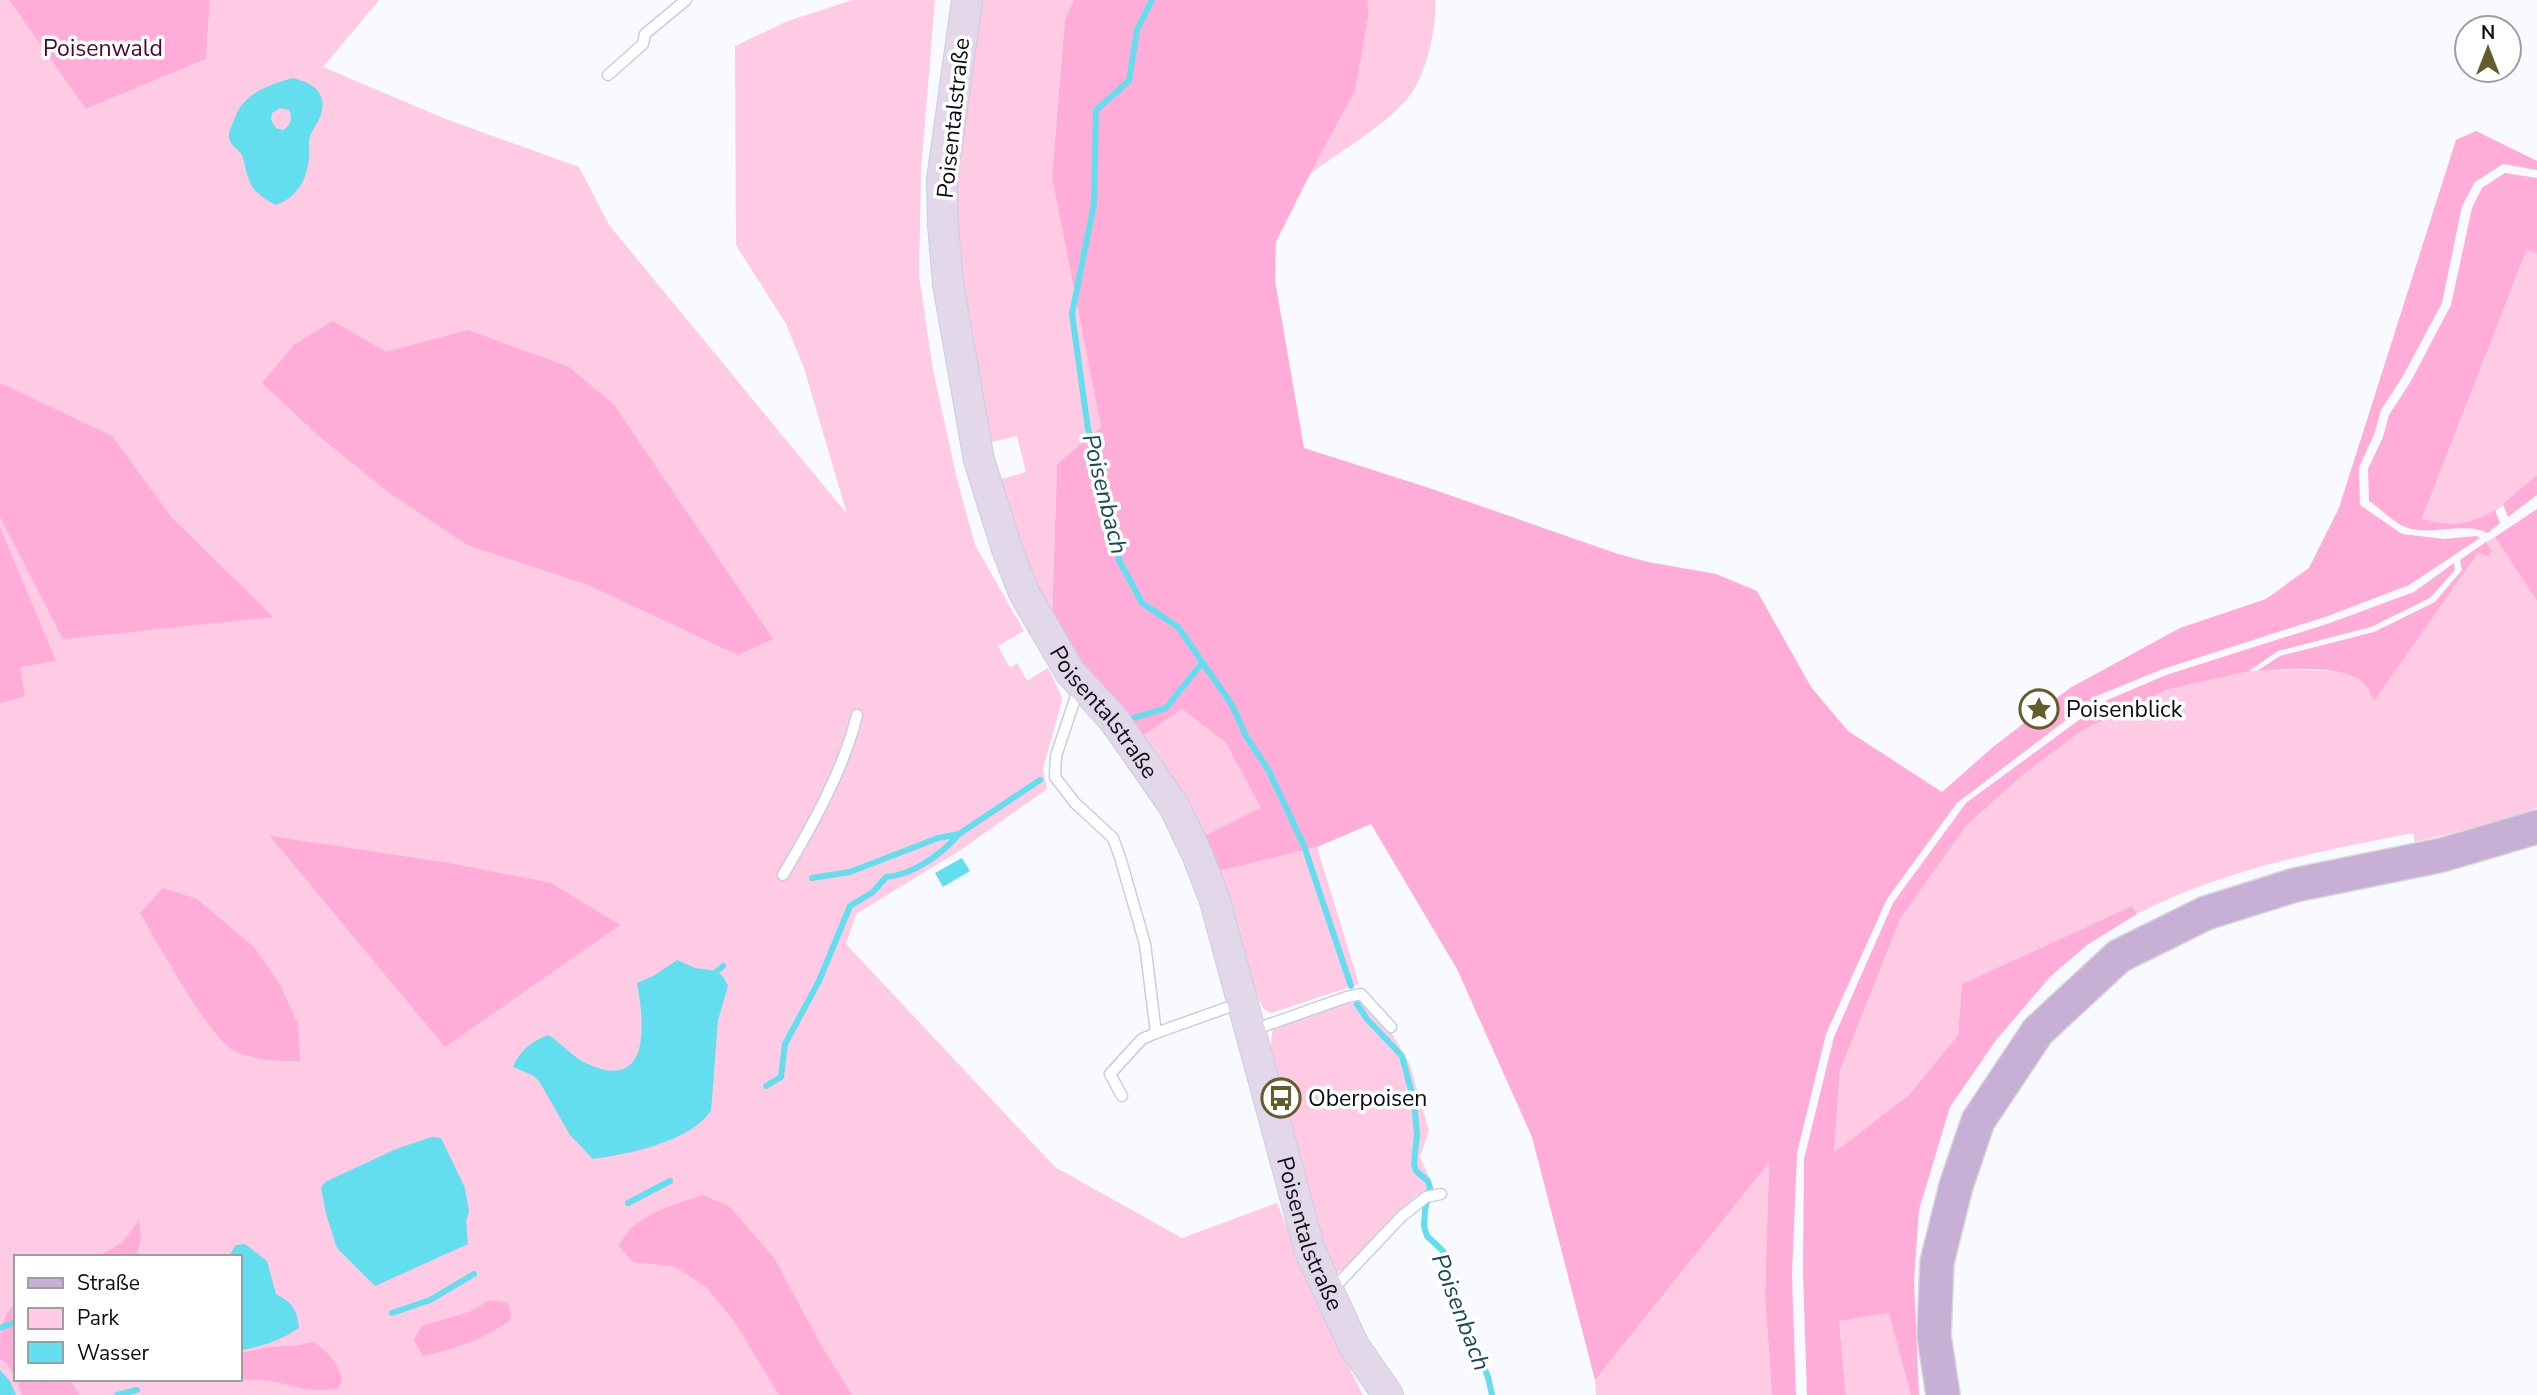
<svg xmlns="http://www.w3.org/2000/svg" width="2537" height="1395" font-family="'Nunito Sans',sans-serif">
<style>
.green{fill:#fecae4;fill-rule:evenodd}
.forest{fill:#ffacd8}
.water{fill:#63deef;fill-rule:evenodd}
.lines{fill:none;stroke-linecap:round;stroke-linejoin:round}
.stream{stroke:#63deef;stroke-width:6}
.service-casing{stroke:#c8cde6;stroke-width:13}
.secondary-casing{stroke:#c8cde6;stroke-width:32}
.primary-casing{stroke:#d8d8d9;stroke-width:36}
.service{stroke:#fff;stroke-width:10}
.secondary{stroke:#e3d7ea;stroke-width:30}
.primary{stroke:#c7afd5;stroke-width:33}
.labels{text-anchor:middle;stroke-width:7;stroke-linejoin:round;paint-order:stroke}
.park-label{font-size:23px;fill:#4e0536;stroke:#fff}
.street-label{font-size:23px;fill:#0b0c14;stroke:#fff}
.poi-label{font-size:23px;fill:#0b0c14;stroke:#fff;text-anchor:start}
.water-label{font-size:24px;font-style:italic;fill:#154b53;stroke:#fff}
</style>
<rect width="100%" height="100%" fill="#f9faff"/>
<!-- green -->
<path class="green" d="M0,0H9L87,109L206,59L210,0H379L323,67L443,118L579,167L609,225L847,514L804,368L786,324L736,245L735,46L788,21L853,0H935L921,171L919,275L933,370L957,479L975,545L1024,631L998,646L1010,668L1017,663L1027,681L1048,668L1061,695L1062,701L1043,769L1047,789L959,851L856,914L846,944L1055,1167L1182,1238L1277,1203L1322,1314L1363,1395H0ZM16,1257H240V1379H16Z
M978,0H1074L1065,19L1052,177L1101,427L1057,464L1052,619L1024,565L998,480L1026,472L1017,436L987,443L963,320L954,176Z
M1367,0H1435C1437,28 1426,76 1408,98C1386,125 1339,152 1310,174L1355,91L1369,13Z
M2527,249L2537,254V475C2518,492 2496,516 2471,523C2455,528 2437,522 2422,520Z
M2495,537L2537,601V808L2493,823L2415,842L2413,833C2320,851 2221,870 2137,914L2132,906L1962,984L1958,1035L1909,1095L1834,1154L1840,1071L1900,919L1966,826L2025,773L2083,730L2169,689L2245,671L2306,670L2346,672L2365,684L2374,701L2478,553L2492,551L2486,542Z
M1182,709L1226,743L1262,808L1202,837L1171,775L1141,737Z
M1317,847L1359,984L1271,1013L1263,1008L1255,991L1215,872Z
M1352,1000L1355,1005L1363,1002L1390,1030L1410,1065L1429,1131L1420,1157L1434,1188L1417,1195L1408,1203L1346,1268L1338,1272L1333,1271L1323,1251L1283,1116L1286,1094L1284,1085H1281C1270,1067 1269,1049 1273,1029L1334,1003Z
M1769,1160L1765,1296L1772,1395H1596L1595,1380Z
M1890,1313L1911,1395H1846L1839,1321Z"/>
<!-- forest -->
<path class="forest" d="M9,0H210L206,59L86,109Z
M1074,0H1367L1369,13L1355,91L1310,174L1276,242L1275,281L1304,448L1429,488L1618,554L1648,562L1716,574L1757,591L1811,687L1848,731L1942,792L1993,747L2070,688L2180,628L2266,599L2309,568L2339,508L2456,140L2476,131L2537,161V170L2503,164L2475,182L2462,206L2442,303L2403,376L2381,410L2374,435L2359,467L2360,505L2402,534L2444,539L2476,536L2480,538L2409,585L2328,616L2163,669L2099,695L1957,803L1887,899L1826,1034L1797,1153L1792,1275L1796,1395H1772L1765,1296L1769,1162L1595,1380L1532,1137L1457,969L1371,824L1317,847L1215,872L1202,837L1261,808L1226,743L1182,709L1141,737L1092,678L1052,619L1057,464L1101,427L1052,177L1065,19Z
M2505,173L2537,178V254L2527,249L2422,519C2454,527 2466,526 2495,510L2500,523L2488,533C2463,521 2432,537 2405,527C2393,522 2380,508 2369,501L2368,469L2383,437L2389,415L2411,381L2451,305L2472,208L2482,188Z
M333,321L386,352L468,330L569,367L614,405L773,639L738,655L586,584L467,545L388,492L319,436L262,383L294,345Z
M0,383L112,436L172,518L273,617L63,639L0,517Z
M2537,475V495L2508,517L2503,504Z
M2537,509V601L2495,537Z
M0,527L56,661L20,667L25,696L0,703Z
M2486,542L2492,551L2489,556L2478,553L2374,701C2371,696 2369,690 2366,686C2348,662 2284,670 2257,671L2280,656L2374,632L2435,602L2462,570L2460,560Z
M2454,563L2455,570L2430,598L2371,627L2278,651L2249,671L2169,689L2083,730L2025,773L1966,826L1900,919L1840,1071L1834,1153L1909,1095L1958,1035L1962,984L2132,906L2137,914L2087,945L2051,976L1996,1040L1950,1107L1919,1210L1914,1281L1919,1395H1911L1889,1313L1839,1321L1846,1395H1807L1803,1274L1804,1159L1834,1037L1893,903L1966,803L2105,701L2166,675L2330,623L2414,592Z
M270,836L449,863L551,883L620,925L445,1047Z
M163,888L197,899L254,947L279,983L298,1024L300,1061C279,1061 255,1060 235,1051C211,1041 156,940 140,913Z
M703,1195L730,1207L774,1258L822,1347L852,1395H779L734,1321L706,1287L674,1266L633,1262L619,1246C633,1215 673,1205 703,1195Z
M139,1220L141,1238L136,1257H97L122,1243Z
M490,1300L508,1303L511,1319C488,1338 452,1350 423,1356L414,1340L422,1326L469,1312Z
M16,1303V1378L6,1363L0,1359C0,1337 0,1316 16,1303Z
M314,1342C331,1355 336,1360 342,1381L338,1389C308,1392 304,1389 277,1382C265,1379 250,1381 238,1379H240V1353L270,1347L294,1346Z
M16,1379H70L79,1395H22Z"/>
<!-- water -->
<path class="water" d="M293,78C313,83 329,93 320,117C317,124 312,130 310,137C308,143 310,152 309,159C307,180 296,199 275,205C249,190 250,185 243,158C241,150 233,148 230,141C227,134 231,127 234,120C236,116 238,109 241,106C253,90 275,83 293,78ZM280,108L289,110C293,118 291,125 283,130L276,128L271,120L272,113Z
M962,858L970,871L943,887L935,873Z
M677,960L695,968L717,971L724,978L728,986L718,1020L711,1111C689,1142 629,1154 593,1159L570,1135L539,1081L534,1076L513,1067C519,1051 532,1041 548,1035C560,1042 570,1054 582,1061C651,1097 645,1025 637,983L655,975Z
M432,1137L441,1138L465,1188L469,1212L466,1221L468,1244L375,1286L337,1248L326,1214L321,1187L325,1182L396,1149Z
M245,1244L267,1261L276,1294C292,1303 297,1308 299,1328C280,1341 262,1346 240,1351V1257H228L236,1245Z
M0,1370L10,1381L16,1395H0Z"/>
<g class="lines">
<!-- stream -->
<path class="stream" d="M1152,0L1137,30L1129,81L1096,110L1094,204L1072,314L1088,429L1110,508L1119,560L1142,603L1178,627L1232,705L1246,736L1269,771L1304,846L1351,986
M1134,718L1166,708L1202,663
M812,878L850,872L938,838L959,834L1040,780
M717,971L723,966
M1357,1004L1367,1019L1402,1056L1414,1101L1417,1135L1414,1164L1416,1171L1428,1181L1430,1188L1425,1210L1424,1226L1427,1236L1443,1251L1462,1313L1488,1377L1492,1395
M766,1086L781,1077L785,1044L819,981L850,906L873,892L886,877C913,875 942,854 959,834
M628,1203L670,1181
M392,1313L430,1300L474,1274
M0,1328L16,1322
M117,1395L137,1390"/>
<!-- service casing -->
<g class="service-casing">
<path id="service" d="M608,75L643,44L645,34L686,0
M1079,687L1056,756L1055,777L1075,803L1113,838L1120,857L1145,944L1156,1033L1142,1039L1110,1074L1122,1096
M783,875C811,828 844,769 857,715
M1253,1030L1347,997L1361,994L1391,1027
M1156,1033L1240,1003
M1331,1291L1401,1217L1426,1197L1441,1194"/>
</g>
<!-- secondary casing -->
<g class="secondary-casing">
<g id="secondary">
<path id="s1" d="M967,0L942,180L943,225L948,284L979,460L1007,549L1024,593L1070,672L1114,720L1174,806L1197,854L1215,901L1310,1251L1354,1346L1388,1395"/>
</g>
</g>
<!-- primary casing -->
<g class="primary-casing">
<path id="primary" d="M1943,1395L1934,1336L1937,1262L1956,1186L1978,1121L2038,1031L2119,956L2206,913L2295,885L2442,855L2537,827"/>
</g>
<!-- service -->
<use href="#service" class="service"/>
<!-- secondary -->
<use href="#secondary" class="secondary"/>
<!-- primary -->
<use href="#primary" class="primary"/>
</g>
<!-- icons -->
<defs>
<g id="sight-ring" transform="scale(2.0125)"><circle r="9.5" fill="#fff" stroke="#625d2a" stroke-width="1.5"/><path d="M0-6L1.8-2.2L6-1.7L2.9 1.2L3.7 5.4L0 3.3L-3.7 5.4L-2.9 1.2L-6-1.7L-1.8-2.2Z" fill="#625d2a"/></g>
<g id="bus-ring" transform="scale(2.0125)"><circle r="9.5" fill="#fff" stroke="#625d2a" stroke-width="1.5"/><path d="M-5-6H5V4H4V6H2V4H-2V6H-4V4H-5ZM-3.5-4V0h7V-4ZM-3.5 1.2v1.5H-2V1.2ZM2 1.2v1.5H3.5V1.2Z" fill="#625d2a"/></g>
</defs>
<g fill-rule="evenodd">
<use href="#sight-ring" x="2039" y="709"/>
<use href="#bus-ring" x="1281" y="1098"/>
</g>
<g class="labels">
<!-- park labels -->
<g class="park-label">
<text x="103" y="56">Poisenwald</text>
</g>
<!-- street labels -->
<g class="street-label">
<text transform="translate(953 118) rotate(-84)" y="8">Poisentalstraße</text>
<text dy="8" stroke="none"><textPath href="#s1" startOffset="749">Poisentalstraße</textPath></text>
<text dy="8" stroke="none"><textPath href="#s1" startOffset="1316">Poisentalstraße</textPath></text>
</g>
<!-- poi labels -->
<g class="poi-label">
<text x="2066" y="717">Poisenblick</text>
<text x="1308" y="1106">Oberpoisen</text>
</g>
<!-- water labels -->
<g class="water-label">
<text transform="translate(1105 494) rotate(76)" y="8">Poisenbach</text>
<text transform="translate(1461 1312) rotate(69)" y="8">Poisenbach</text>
</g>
</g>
<!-- legend -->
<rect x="14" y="1255" width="228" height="126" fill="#ffffff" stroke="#9d9ea1" stroke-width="2"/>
<rect x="28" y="1278" width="35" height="10" fill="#c7afd5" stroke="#9d9ea1" stroke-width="2"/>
<text x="77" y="1290" font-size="21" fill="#0b0c14">Straße</text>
<rect x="28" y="1308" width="35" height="21" fill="#fecae4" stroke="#9d9ea1" stroke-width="2"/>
<text x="77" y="1325" font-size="21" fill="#0b0c14">Park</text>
<rect x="28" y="1342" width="35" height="21" fill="#63deef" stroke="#9d9ea1" stroke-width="2"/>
<text x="77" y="1360" font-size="21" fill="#0b0c14">Wasser</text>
<!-- north arrow -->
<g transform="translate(2488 49)"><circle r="33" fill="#ffffff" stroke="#9d9ea1" stroke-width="2"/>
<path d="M0-5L12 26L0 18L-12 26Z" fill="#625d2a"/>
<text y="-10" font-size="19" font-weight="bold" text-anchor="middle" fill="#0b0c14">N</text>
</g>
</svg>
